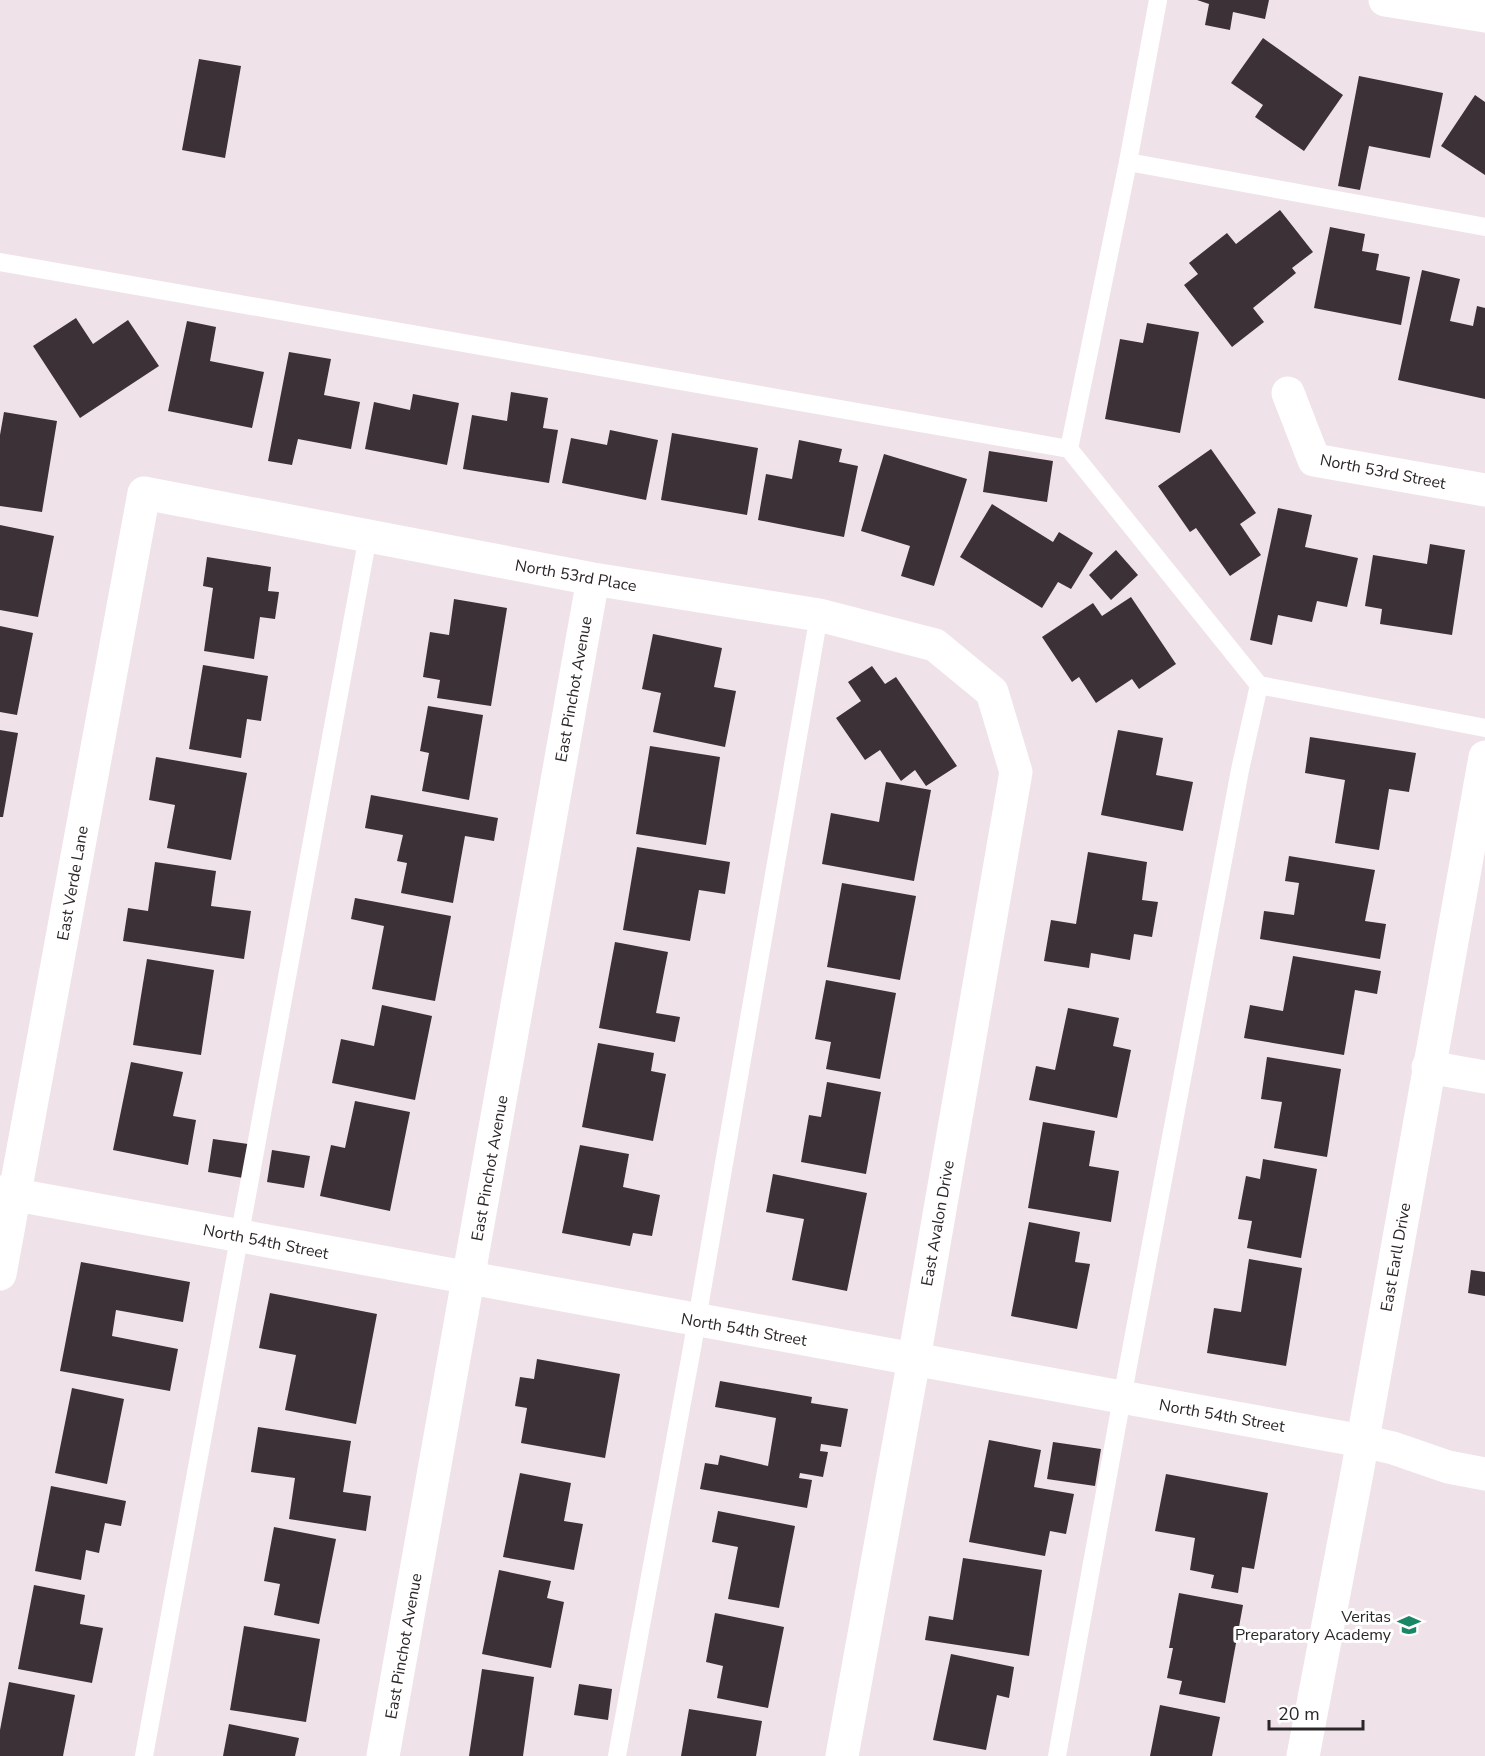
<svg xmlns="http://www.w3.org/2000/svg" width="1485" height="1756" font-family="'Nunito Sans',sans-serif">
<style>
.building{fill:#3c3137}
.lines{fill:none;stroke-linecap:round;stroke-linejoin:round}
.lane{stroke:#fff;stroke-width:18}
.street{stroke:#fff;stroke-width:33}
.secondary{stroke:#fff;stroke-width:33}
.labels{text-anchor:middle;stroke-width:6;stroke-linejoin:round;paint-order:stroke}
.street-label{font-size:16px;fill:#2b2628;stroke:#fff}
.poi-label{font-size:16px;fill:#2b2628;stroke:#fff;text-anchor:end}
</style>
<rect width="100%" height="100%" fill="#f0e2e9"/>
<!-- building -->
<path class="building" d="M1197,0H1269L1265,19L1233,12L1230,30L1205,25L1209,4Z
M1263,38L1343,95L1304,151L1255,117L1263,105L1231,83Z
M199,59L241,66L225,158L182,150Z
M1359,76L1443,93L1430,158L1369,146L1360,190L1338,186Z
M1475,95L1485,102V175L1441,146Z
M1280,210L1313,252L1292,268L1296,273L1253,308L1264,322L1232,347L1184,285L1198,274L1189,263L1227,233L1236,244Z
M1330,227L1365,234L1362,251L1379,254L1376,270L1410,277L1401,325L1314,308Z
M1422,270L1460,279L1450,321L1473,326L1477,306L1485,308V399L1398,380Z
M76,318L93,344L128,320L159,366L80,418L33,346Z
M187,321L216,327L210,361L264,372L252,428L168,411Z
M1147,323L1199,332L1180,433L1105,419L1120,339L1143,343Z
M289,352L331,359L324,395L360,402L351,449L298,439L292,465L268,461Z
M511,392L548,398L543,428L558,430L549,483L463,469L472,415L507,421Z
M413,394L459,403L447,465L365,449L374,402L410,410Z
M4,412L57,421L42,512L0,506V435Z
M610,430L658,440L646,500L562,483L571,438L607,445Z
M672,433L758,448L747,515L661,500Z
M799,440L842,449L839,462L858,466L844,537L758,520L766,474L792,479Z
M1211,449L1256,513L1240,524L1261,555L1230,576L1196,528L1190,532L1158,486Z
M989,451L1053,461L1047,502L983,492Z
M884,454L967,479L934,586L901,576L910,546L861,531Z
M992,504L1053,542L1059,532L1093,553L1071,589L1058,582L1042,608L960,557Z
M1278,508L1312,515L1305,547L1358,558L1347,607L1317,601L1312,622L1278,615L1272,645L1250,640Z
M0,525L54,536L38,617L0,610Z
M1430,544L1465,550L1452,635L1380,624L1382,609L1365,606L1373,555L1427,564Z
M1116,550L1138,575L1111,600L1089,575Z
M207,557L271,567L268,591L279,592L275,619L260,617L254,659L204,651L213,588L203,586Z
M1131,597L1176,664L1139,689L1132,679L1096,703L1079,677L1072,682L1042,637L1093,603L1102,616Z
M454,599L507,608L491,706L437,698L440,680L423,677L430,632L449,635Z
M0,626L33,633L17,715L0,712Z
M653,634L722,648L714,687L736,691L725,747L653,732L661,693L642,689Z
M203,665L268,676L261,721L247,719L241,758L189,749Z
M872,666L885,684L896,677L957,766L926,786L915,770L901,781L880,750L865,760L836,718L861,701L848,682Z
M428,706L483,715L469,800L422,791L429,753L420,751Z
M0,730L18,733L3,817H0Z
M1118,730L1163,738L1156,775L1193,782L1183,831L1101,815Z
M1310,737L1416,753L1409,792L1389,789L1379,850L1335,843L1345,780L1305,773Z
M650,746L720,757L706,845L636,834Z
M156,757L247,773L231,860L167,848L175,805L149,800Z
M886,782L931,790L914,881L822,864L831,813L879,822Z
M371,795L498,818L494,841L465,836L453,903L401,893L407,863L397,861L403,835L365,828Z
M637,847L730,862L725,894L699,890L690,941L623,930Z
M1088,852L1147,862L1142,900L1158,902L1152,937L1134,934L1130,960L1091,953L1089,968L1044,961L1051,920L1076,924Z
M1289,856L1375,870L1365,921L1386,924L1380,959L1260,939L1264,911L1294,915L1299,883L1285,881Z
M155,862L216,871L211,906L251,911L244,959L123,941L128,908L148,911Z
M842,883L916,896L900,980L827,967Z
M355,898L451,916L435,1001L372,989L384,926L351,919Z
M615,942L668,952L656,1013L680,1017L675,1042L599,1028Z
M1293,956L1381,971L1377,994L1355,990L1344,1055L1244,1038L1250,1005L1283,1011Z
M147,959L214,970L201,1055L133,1045Z
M826,980L896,993L880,1079L826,1069L831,1042L815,1039Z
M382,1005L432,1016L415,1100L332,1083L341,1039L374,1046Z
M1068,1008L1119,1018L1113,1046L1131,1050L1117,1118L1029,1100L1036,1066L1055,1070Z
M598,1043L654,1053L651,1071L666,1074L653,1141L582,1127Z
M1267,1057L1341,1069L1327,1157L1274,1148L1282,1102L1261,1099Z
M131,1062L183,1072L173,1116L196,1120L188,1165L113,1150Z
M827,1082L881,1092L866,1174L801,1162L809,1115L821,1117Z
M355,1101L410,1112L390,1211L320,1196L331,1145L345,1148Z
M1043,1122L1095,1131L1089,1166L1119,1171L1111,1222L1028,1208Z
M213,1139L248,1144L243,1178L208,1172Z
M580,1145L629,1154L623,1187L660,1195L652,1236L633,1233L630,1246L562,1233Z
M272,1150L310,1156L304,1188L267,1182Z
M1263,1159L1317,1169L1301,1258L1247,1248L1252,1221L1238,1219L1246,1176L1260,1179Z
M773,1174L867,1193L847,1291L792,1280L804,1219L766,1212Z
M1029,1222L1080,1232L1075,1262L1090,1264L1077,1329L1011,1316Z
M1249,1259L1302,1268L1286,1366L1207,1353L1214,1308L1241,1312Z
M81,1262L190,1282L183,1322L116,1310L112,1336L178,1349L170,1391L60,1371Z
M1471,1270L1485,1272V1296L1468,1293Z
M270,1293L377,1314L356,1424L285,1410L296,1355L259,1348Z
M537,1359L620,1374L605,1458L521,1443L527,1408L515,1406L520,1377L534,1379Z
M720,1381L812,1397L811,1403L848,1409L841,1447L821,1444L820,1451L828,1452L823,1477L800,1473L799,1478L812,1480L807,1508L700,1489L705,1463L718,1465L720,1455L768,1466L776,1418L715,1407Z
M72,1388L124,1399L107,1484L55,1473Z
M258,1427L351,1441L343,1492L371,1496L366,1531L289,1519L295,1478L251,1472Z
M989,1440L1041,1450L1034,1487L1074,1494L1066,1534L1050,1531L1045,1556L969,1542Z
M1053,1442L1101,1449L1095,1486L1047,1479Z
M520,1473L571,1483L564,1521L583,1524L574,1570L503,1557Z
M1166,1474L1268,1493L1254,1569L1242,1567L1238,1593L1211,1588L1214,1575L1190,1570L1195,1538L1155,1531Z
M51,1486L126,1501L121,1526L105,1523L99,1553L86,1550L81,1580L35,1571Z
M718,1511L795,1526L779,1608L728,1599L738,1547L712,1542Z
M274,1527L336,1539L319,1624L274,1615L280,1584L264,1581Z
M963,1558L1042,1570L1029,1656L925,1640L929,1616L953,1620Z
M499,1570L551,1581L547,1598L564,1602L551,1668L482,1654Z
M34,1585L85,1595L80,1624L103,1628L92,1683L18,1669Z
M1179,1593L1243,1605L1225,1703L1179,1694L1182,1681L1167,1678L1173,1648H1169Z
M715,1613L784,1627L768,1708L717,1698L723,1666L706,1662Z
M244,1626L320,1639L306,1722L230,1710Z
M951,1654L1014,1667L1009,1698L997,1695L986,1750L933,1740Z
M482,1669L534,1677L523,1756H469Z
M9,1682L75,1695L63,1756H0V1730Z
M579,1684L612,1689L608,1720L574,1715Z
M1160,1705L1220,1717L1212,1756H1150Z
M689,1709L762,1721L756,1756H681Z
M229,1724L299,1738L295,1756H223Z"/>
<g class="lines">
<!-- lane -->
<path class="lane" d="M1158,0L1128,162L1069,449L1259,685L1485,728
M1128,162L1485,227
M0,262L1069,449
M144,1756L368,536
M617,1756L692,1348L819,615
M1057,1756L1122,1398L1240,770L1259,685"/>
<!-- street -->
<path class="street" d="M1385,0L1485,16
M1288,393L1314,460L1485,490
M1428,1067L1485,1077
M0,1192L1362,1441L1393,1448L1448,1467L1485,1474
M0,1274L144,493L593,579L819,615L935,645L992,692L1016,772L914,1359L842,1756
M383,1756L593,579"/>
<!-- secondary -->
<path class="secondary" d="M1303,1756L1357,1473L1485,757"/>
</g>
<!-- icons -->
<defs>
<g id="school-bare" transform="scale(1.8)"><path d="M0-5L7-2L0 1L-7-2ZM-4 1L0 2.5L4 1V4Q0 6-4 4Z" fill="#178765" stroke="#fff" stroke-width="2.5" paint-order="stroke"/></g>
</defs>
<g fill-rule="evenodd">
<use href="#school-bare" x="1409" y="1625"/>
</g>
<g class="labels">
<!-- street labels -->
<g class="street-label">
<text transform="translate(1383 471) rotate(11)" y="6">North 53rd Street</text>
<text transform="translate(576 575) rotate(10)" y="6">North 53rd Place</text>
<text transform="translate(573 689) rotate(-80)" y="6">East Pinchot Avenue</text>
<text transform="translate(72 883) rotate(-80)" y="6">East Verde Lane</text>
<text transform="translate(489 1168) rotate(-80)" y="6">East Pinchot Avenue</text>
<text transform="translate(937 1223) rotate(-80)" y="6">East Avalon Drive</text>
<text transform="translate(266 1241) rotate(11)" y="6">North 54th Street</text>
<text transform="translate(1395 1257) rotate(-80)" y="6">East Earll Drive</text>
<text transform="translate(744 1329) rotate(10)" y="6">North 54th Street</text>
<text transform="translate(1222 1415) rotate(10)" y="6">North 54th Street</text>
<text transform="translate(403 1646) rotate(-80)" y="6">East Pinchot Avenue</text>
</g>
<!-- poi labels -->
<g class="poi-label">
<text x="1391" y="1622">Veritas<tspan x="1391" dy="18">Preparatory Academy</tspan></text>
</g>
</g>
<!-- scale -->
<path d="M1269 1720v9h94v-9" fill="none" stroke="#2b2628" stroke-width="3"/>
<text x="1278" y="1720" font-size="18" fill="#2b2628" stroke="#ffffff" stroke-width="4.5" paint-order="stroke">20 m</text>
</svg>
